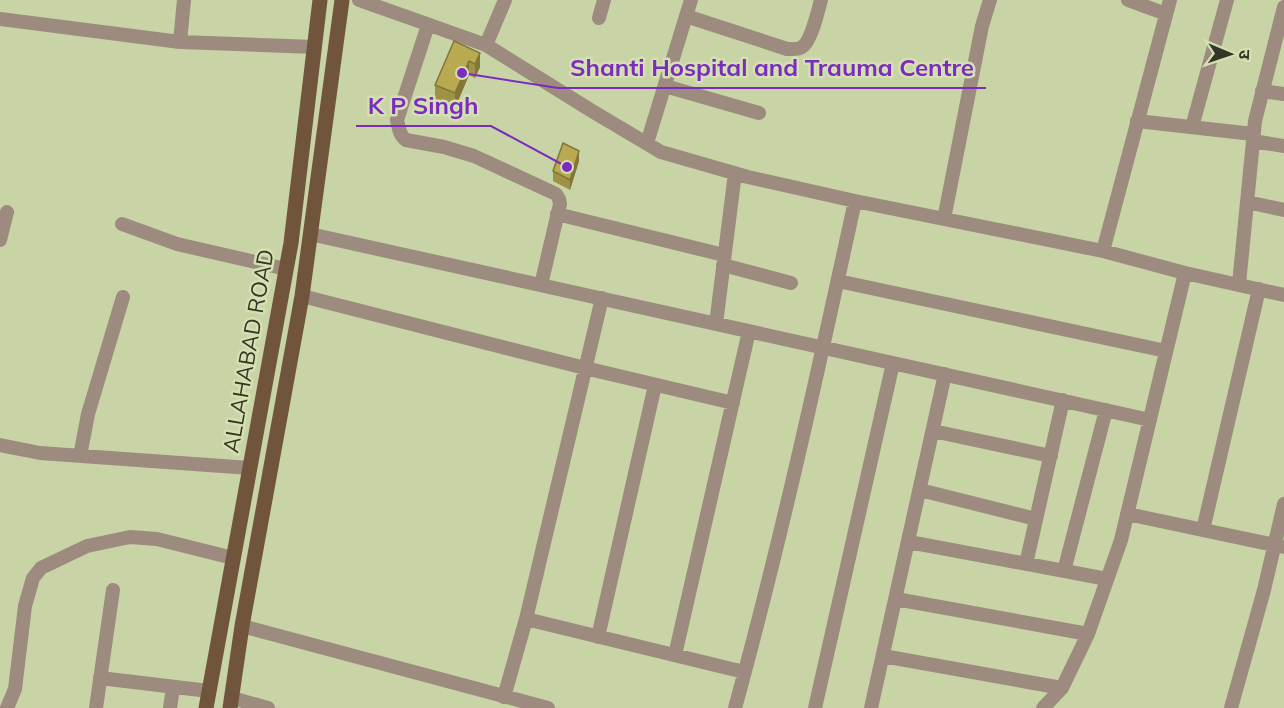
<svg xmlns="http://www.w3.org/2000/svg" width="1284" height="708" font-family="Mulish,'Noto Sans Devanagari',sans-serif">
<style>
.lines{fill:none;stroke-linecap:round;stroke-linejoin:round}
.minor{stroke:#9c8b7e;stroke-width:14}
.major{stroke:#71543c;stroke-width:15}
.wall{fill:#9f9146}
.shaded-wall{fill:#827639}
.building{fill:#b9a951;stroke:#827639;stroke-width:1.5}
.labels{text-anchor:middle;stroke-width:5;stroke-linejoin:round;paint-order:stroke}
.street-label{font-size:22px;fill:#323624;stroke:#d5e0b2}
.leader{fill:none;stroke:#7b2cbf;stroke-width:2}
.callout-dot{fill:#7b2cbf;stroke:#d5e0b2;stroke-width:2}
.callout-label{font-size:24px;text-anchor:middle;font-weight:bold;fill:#7b2cbf;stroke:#d5e0b2;stroke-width:5;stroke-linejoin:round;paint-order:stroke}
</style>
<rect width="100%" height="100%" fill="#c8d3a6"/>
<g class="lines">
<!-- minor -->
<path class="minor" d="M359,0L486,45L592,111L661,152L748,177L855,201L1103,251L1185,273L1284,295
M1128,0L1166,14
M686,16L787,49C792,49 798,50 802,47C811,42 818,11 821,0
M599,18L604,0
M0,19L180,42L314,47
M428,25L397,120C399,128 399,135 406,140L444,147L474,156L556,194L559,199L560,204L541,285
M180,42L184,0
M486,45L505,0
M665,86L759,113
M1262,91L1284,94
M1137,121L1253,134
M1192,127L1227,0
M1253,141L1284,146
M647,143L691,0
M1247,202L1284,210
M557,214L724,255
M944,219L982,26L990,0
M122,224L177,244L286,269
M310,234L1150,420
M0,240L7,212
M1103,251L1170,0
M723,265L791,283
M838,281L1166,351
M1239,284L1255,121L1284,7
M302,296L585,368L733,403
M716,324L735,173
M933,431L1051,456
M0,445L40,453L250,468
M80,456L88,414L123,297
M920,490L1036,519
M1127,514L1284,547
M1203,530L1259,289
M909,542L1107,579
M1026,564L1063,400
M1064,571L1106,410
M896,599L1088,634
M526,619L744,672
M242,626L548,708
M598,637L655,385
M675,655L749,331
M883,656L1062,688
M100,678L209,691
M504,697L526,619L602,298
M232,698L268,708
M7,708L15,689L25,606L33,578L41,568L87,546L130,537L157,539L233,558
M96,708L113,590
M170,708L173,688
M735,708C781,541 818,371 855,201
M815,708L893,363
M871,708L945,374
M1043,708L1062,688L1088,634L1121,540L1185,273
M1231,708L1264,590L1284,504"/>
<!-- major -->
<path class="major" d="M206,708L291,243L320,0
M230,708L242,626L302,296L342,0"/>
</g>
<!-- wall -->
<path class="wall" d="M454,41L480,67L475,78L469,75L455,108L435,99V85Z
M579,161L570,190L553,181V171Z"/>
<!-- shaded-wall -->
<path class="shaded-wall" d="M480,53V67L475,78V64Z
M469,61V75L455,108V93Z
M579,151V161L570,190V180Z"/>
<!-- building -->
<path class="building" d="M454,41L480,53L475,64L469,61L455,93L435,85Z
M563,143L579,151L570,180L553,171Z"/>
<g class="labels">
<!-- street labels -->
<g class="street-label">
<text transform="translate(248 351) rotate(-80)" y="8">ALLAHABAD ROAD</text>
</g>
</g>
<!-- callouts -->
<path class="leader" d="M462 73L558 88H986M567 167L491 126H356"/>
<g class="callout-dot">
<circle cx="462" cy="73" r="6"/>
<circle cx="567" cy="167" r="6"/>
</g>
<g class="callout-label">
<text x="772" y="76">Shanti Hospital and Trauma Centre</text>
<text x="423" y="114">K P Singh</text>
</g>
<!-- north arrow -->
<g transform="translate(1230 54) rotate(92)" stroke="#d5e0b2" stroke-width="4.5" paint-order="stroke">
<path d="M0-4.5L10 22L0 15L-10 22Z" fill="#323624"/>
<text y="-9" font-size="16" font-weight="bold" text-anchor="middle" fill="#323624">उ</text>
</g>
</svg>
